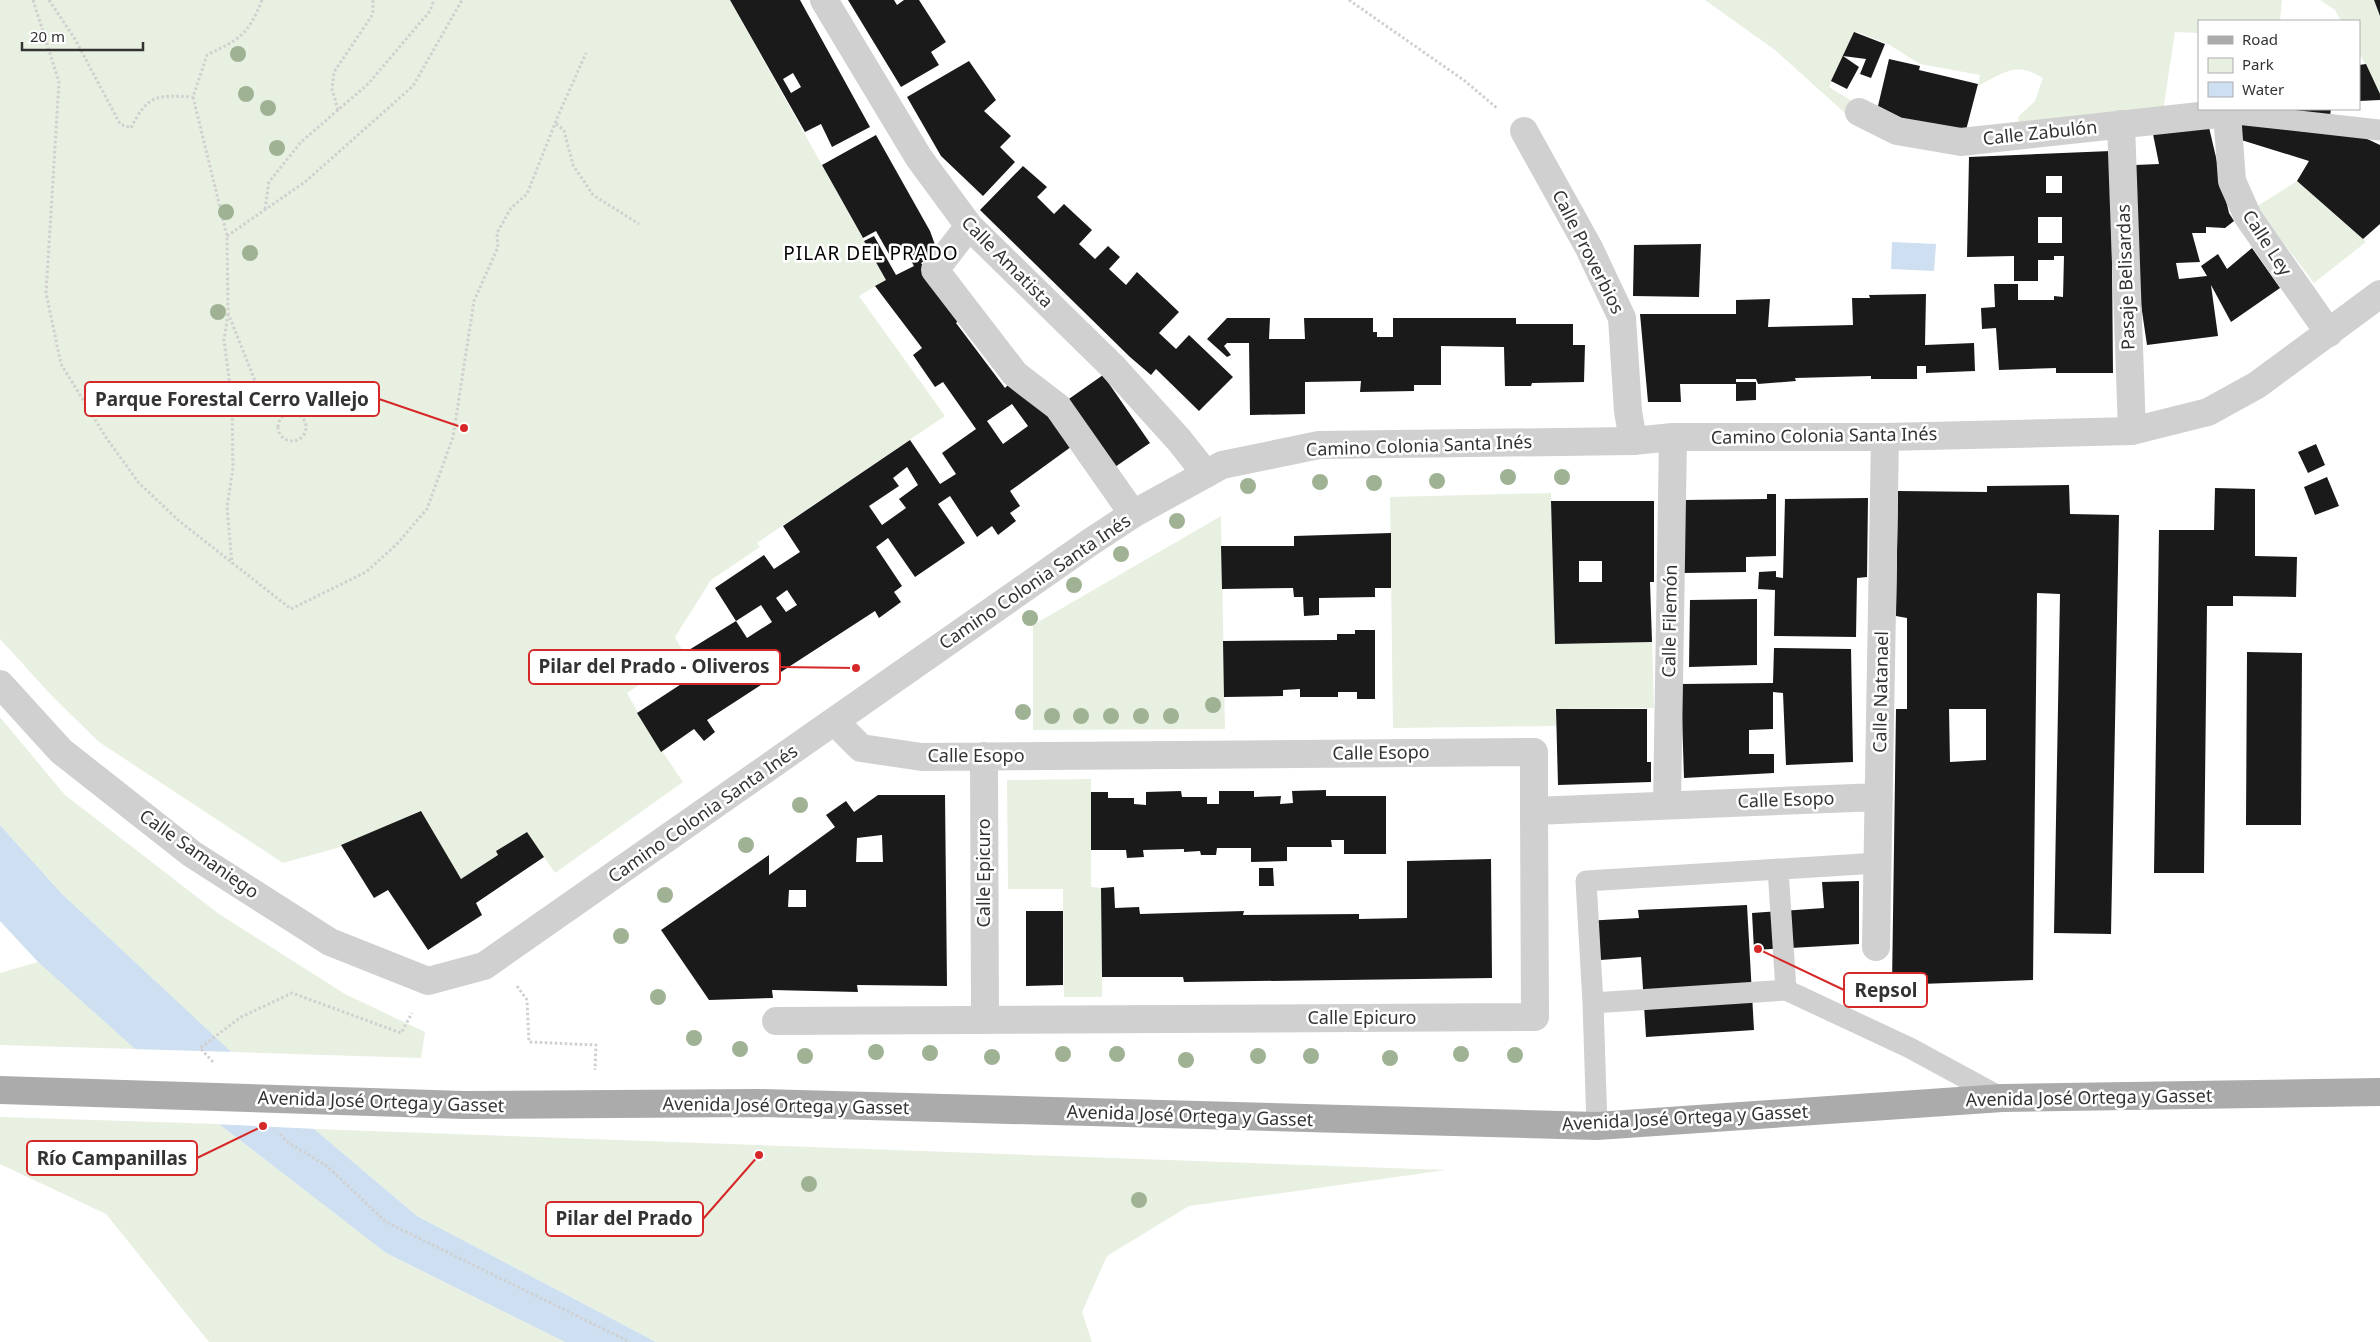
<svg xmlns="http://www.w3.org/2000/svg" width="2380" height="1342" font-family="'Noto Sans',sans-serif">
<style>
.green{fill:#e8f0e1}
.water{fill:#cddff0}
.pier{fill:#fff}
.building{fill:#1a1a1a;fill-rule:evenodd}
.lines{fill:none;stroke-linecap:round;stroke-linejoin:round}
.path{stroke:#d0d0d0;stroke-width:3;stroke-dasharray:2.5 2.5;stroke-linecap:butt}
.service{stroke:#d0d0d0;stroke-width:21}
.minor{stroke:#d0d0d0;stroke-width:28}
.tertiary{stroke:#d0d0d0;stroke-width:28}
.primary{stroke:#ababab;stroke-width:28}
.primary-bridge{stroke:#ababab;stroke-width:28}
.tree{fill:#9fb294}
.labels{text-anchor:middle;stroke-width:5;stroke-linejoin:round;paint-order:stroke}
.street-label{font-size:18px;fill:#333;stroke:#fff}
.neighbourhood-label{font-size:19px;letter-spacing:1px;fill:#000;stroke:#fff}
.leader{fill:none;stroke:#d62828;stroke-width:2}
.callout-dot{fill:#d62828;stroke:#fff;stroke-width:2}
.callout{fill:#fff;stroke:#d62828;stroke-width:2}
.callout-label{font-size:19px;text-anchor:middle;font-weight:bold;fill:#333}
</style>
<rect width="100%" height="100%" fill="#fff"/>
<!-- green -->
<path class="green" d="M0,0H730L886,280L859,296L945,416L757,543L760,547L711,580L675,637L685,655L627,693L647,729L683,782L555,873L527,832L496,851L498,855L461,879L420,811L337,848L283,863L99,742L52,696L0,639Z
M1705,0H2282L2280,21H2199V33L2175,32L2163,111L2020,128L2018,117L2035,101L2043,78C2015,61 2004,73 1978,86L1980,75L1920,64L1888,44L1857,32L1829,87L1852,101L1846,114L1775,50Z
M2320,0H2374L2380,16V94L2359,52V21H2341L2335,10Z
M2297,181L2366,242L2314,283L2256,207Z
M1551,493L1555,644L1652,642L1654,708L1557,709L1556,726L1393,728L1390,497Z
M1221,516L1225,729L1033,730V625Z
M0,717L65,795L219,914L345,994L425,1032L421,1058L231,1052L61,893L0,825Z
M1091,779V887L1101,888L1102,997H1064L1063,889H1008L1007,780Z
M38,962L136,1049L0,1045V973Z
M0,1117L219,1124L386,1253L565,1342H209L106,1214L0,1164Z
M314,1129L1446,1170L1189,1206L1107,1256L1082,1312L1092,1342H656L417,1216Z"/>
<!-- water -->
<path class="water" d="M1892,242L1936,244L1934,271L1891,269Z
M0,825L61,893L314,1129L417,1216L656,1342H565L386,1253L219,1124L38,962L0,921Z"/>
<!-- pier -->
<path class="pier" d="M132,1049L235,1052L318,1129L215,1124Z"/>
<!-- building -->
<path class="building" d="M730,0H800L870,127L832,147L821,124L805,132ZM793,73L801,87L791,93L783,79Z
M848,0H894L897,5L904,0H919L946,42L931,52L939,65L901,87Z
M2374,0H2380V16Z
M1854,32L1885,44L1871,78L1860,74L1866,59L1843,56L1859,67L1847,89L1831,81Z
M1889,59L1920,66L1919,70L1978,84L1965,134L1907,121L1878,106Z
M969,61L996,100L984,111L1011,136L1000,147L1015,162L983,196L941,156L907,97Z
M2366,64L2380,94V100L2359,101V65Z
M2275,109H2331L2330,116Z
M2208,123L2229,213L2234,221L2225,228L2206,227V233H2192L2200,262L2176,263L2179,279L2207,276L2201,266L2218,254L2227,269L2252,248L2280,288L2231,322L2211,285L2218,336L2147,345L2135,264V165L2159,164L2153,134Z
M2242,124L2361,136L2380,145V224L2363,239L2297,181L2309,161L2238,139Z
M876,135L930,231L938,253L921,263L963,316L956,323L1005,388L1013,380L1075,444L1010,491L1020,506L1010,513L1016,521L998,535L992,526L977,537L950,496L938,504L965,543L915,577L888,538L876,547L902,586L894,592L901,602L879,618L875,611L707,720L715,732L704,741L694,729L661,752L637,713L698,673L684,653L736,621L747,638L772,622L761,605L736,621L715,588L764,555L774,569L800,552L783,526L910,440L940,484L956,474L942,453L976,429L943,382L935,387L913,355L922,348L875,286L886,280L864,241L874,236L896,275L914,266L903,246L889,254L876,231L863,238L822,165ZM1012,404L1028,426L1003,444L987,421ZM907,467L918,485L899,499L906,508L882,525L869,506L899,486L893,478ZM787,590L797,605L786,612L776,598Z
M2111,151L2113,373H2056V368L1999,370L1996,328L1982,329L1981,308L1995,307L1994,284H2018V300H2054V296L2063,297L2064,256H2054V260H2038V281H2014V256L1967,257L1969,157ZM2046,176H2062V193H2046ZM2038,217H2062V243H2038Z
M1023,166L1047,187L1037,197L1054,214L1064,204L1092,230L1079,244L1095,259L1108,246L1120,257L1109,269L1126,285L1137,272L1179,312L1159,333L1176,349L1189,335L1233,377L1199,411L1156,369L1151,375L1130,357L980,210Z
M1701,244L1699,297L1633,296L1634,245Z
M1926,294L1925,345L1974,343L1975,371L1926,373V366H1917V379H1871V376L1795,378L1796,381L1758,384L1756,379H1736V384H1680L1681,402H1648L1640,314H1736V300L1770,299L1768,327L1853,325L1852,298H1870L1869,295Z
M1227,318H1270L1269,339H1305L1304,318H1373V332H1377V337H1393V318H1516V324H1573V345H1585L1584,382L1532,383L1531,386H1505L1504,347L1441,346V385H1414V391L1360,392L1361,381L1305,382V414L1250,415L1249,343H1227L1224,346L1231,355L1227,357L1207,339Z
M1103,375L1150,443L1112,469L1066,401Z
M1736,382H1756V400L1736,401Z
M2316,444L2325,465L2308,473L2298,452Z
M2327,477L2339,506L2315,515L2304,487Z
M2069,485L2070,514L2119,515L2111,934L2054,933L2060,594L2037,593L2033,980L1892,985L1896,709H1907V618L1896,616L1898,491L1987,492V486ZM1949,709H1986V760L1950,762Z
M2215,488L2255,489V556L2297,557L2296,597L2233,596V606H2207L2204,873H2154L2159,530H2214Z
M1767,494H1776V556L1746,557V572L1684,573L1683,500L1767,499Z
M1868,498L1867,577L1857,578L1856,637L1774,636L1775,590L1758,589L1759,572L1776,571V577L1783,578L1785,499Z
M1551,501H1654V582H1650L1652,642L1555,644ZM1579,561H1602V582H1579Z
M1391,533V588H1375V597L1319,598V615L1304,616L1303,597H1294L1293,588L1222,589L1221,546H1294V536Z
M1757,599V665L1689,667L1690,600Z
M1355,630H1375V699H1357V692H1338V697H1300V689L1283,690V696L1224,697L1223,641L1337,640V634H1355Z
M1774,648L1851,649L1853,762L1786,765L1783,693L1773,692V729L1749,730V754H1774V773L1684,778L1681,684L1773,683Z
M2247,652L2302,653L2301,825H2246Z
M1556,709H1647V762H1651V782L1558,785Z
M1326,790V796H1386V854H1344V840H1331L1332,847H1287V861L1251,862V848H1217L1216,855H1201L1200,851L1184,852V849L1143,850L1144,857L1127,858L1126,850H1091V792H1108V798H1134V804L1146,805V792L1181,791L1182,797H1207V804H1219V791H1254V797L1281,796L1280,804L1293,803L1292,791Z
M878,795H945L947,986L857,985L858,992L772,990L773,998L709,1000L661,930L769,855V875L835,827L826,815L846,801L854,812ZM882,835L883,862H856L857,838ZM789,890H806V907H788Z
M421,811L461,879L498,855L496,851L527,832L544,857L476,903L482,915L428,950L388,890L374,898L341,845Z
M1491,859L1492,978L1184,982L1183,977H1102L1101,888L1114,887L1115,908L1139,907L1140,914L1244,911L1243,915L1359,914V919L1407,918V861Z
M1259,868H1273L1274,886H1259Z
M1859,881V944L1754,950L1752,913L1824,908L1822,882Z
M1747,905L1754,1030L1646,1037L1641,957L1587,961L1584,921L1639,918L1638,910Z
M1026,911H1063V985L1026,986Z"/>
<g class="lines">
<!-- path -->
<path class="path" d="M33,0L59,82L46,293L61,364L107,439L139,483L178,520L291,609L366,572L396,545L427,509L453,437L474,301L498,247L497,233L511,208L527,194L558,116L586,53
M49,0L75,39L120,124L131,128C148,94 157,95 193,97
M262,0C248,35 240,39 207,55L193,97L227,236L228,313L263,401L283,414
M1349,0L1465,81L1498,109
M338,110L332,89L334,72L373,14V0
M556,124L564,130L573,165L593,195L639,224
M265,209L269,182L301,142L368,84L430,11L434,0
M227,236L305,182L413,86L462,0
M228,314L224,340L232,402L233,468L227,507L232,564
M278 427a14 14 0 1 1 28 0a14 14 0 1 1-28 0Z
M517,986L527,1000L529,1042L596,1045L595,1070
M213,1062L200,1048L241,1017L292,993L401,1033L412,1013
M280,1134L286,1141L328,1167L386,1222L630,1342"/>
<!-- service -->
<path class="service" d="M2227,113L2380,130
M1778,869L1786,990
M1593,1003L1586,881L1878,863
M1597,1126L1593,1003L1786,990L1910,1048L2002,1098"/>
<!-- minor -->
<path class="minor" d="M824,0L919,158L969,226L1113,367L1179,440L1206,474
M1859,112L1897,131L1961,142L2227,113L2232,181L2248,217L2329,333
M2121,124L2132,431
M1524,131L1589,248L1622,318L1628,411L1633,441
M969,226L935,270L1015,374L1058,407L1133,514
M835,722L861,748L922,757L1534,752V811L1879,797
M984,756L985,1020
M1667,805L1673,437
M1876,947L1885,437
M776,1021L1535,1017L1534,811"/>
<!-- tertiary -->
<path class="tertiary" d="M0,684L61,751L192,854L330,942L428,981L484,966L1089,543L1133,514L1222,465L1319,445L1633,441L1673,437H1885L2132,431L2208,412L2257,385L2380,294"/>
<!-- primary -->
<path class="primary" d="M464,1105L758,1103L1597,1126L2002,1098L2380,1092"/>
<!-- primary-bridge -->
<path class="primary-bridge" d="M0,1090L464,1105"/>
</g>
<!-- trees -->
<g class="tree">
<circle cx="238" cy="54" r="8"/>
<circle cx="246" cy="94" r="8"/>
<circle cx="268" cy="108" r="8"/>
<circle cx="277" cy="148" r="8"/>
<circle cx="226" cy="212" r="8"/>
<circle cx="250" cy="253" r="8"/>
<circle cx="218" cy="312" r="8"/>
<circle cx="1508" cy="477" r="8"/>
<circle cx="1562" cy="477" r="8"/>
<circle cx="1437" cy="481" r="8"/>
<circle cx="1320" cy="482" r="8"/>
<circle cx="1374" cy="483" r="8"/>
<circle cx="1248" cy="486" r="8"/>
<circle cx="1177" cy="521" r="8"/>
<circle cx="1121" cy="554" r="8"/>
<circle cx="1074" cy="585" r="8"/>
<circle cx="1030" cy="618" r="8"/>
<circle cx="1213" cy="705" r="8"/>
<circle cx="1023" cy="712" r="8"/>
<circle cx="1052" cy="716" r="8"/>
<circle cx="1081" cy="716" r="8"/>
<circle cx="1111" cy="716" r="8"/>
<circle cx="1141" cy="716" r="8"/>
<circle cx="1171" cy="716" r="8"/>
<circle cx="800" cy="805" r="8"/>
<circle cx="746" cy="845" r="8"/>
<circle cx="665" cy="895" r="8"/>
<circle cx="621" cy="936" r="8"/>
<circle cx="658" cy="997" r="8"/>
<circle cx="694" cy="1038" r="8"/>
<circle cx="740" cy="1049" r="8"/>
<circle cx="876" cy="1052" r="8"/>
<circle cx="930" cy="1053" r="8"/>
<circle cx="1063" cy="1054" r="8"/>
<circle cx="1117" cy="1054" r="8"/>
<circle cx="1461" cy="1054" r="8"/>
<circle cx="1515" cy="1055" r="8"/>
<circle cx="805" cy="1056" r="8"/>
<circle cx="1258" cy="1056" r="8"/>
<circle cx="1311" cy="1056" r="8"/>
<circle cx="992" cy="1057" r="8"/>
<circle cx="1390" cy="1058" r="8"/>
<circle cx="1186" cy="1060" r="8"/>
<circle cx="809" cy="1184" r="8"/>
<circle cx="1139" cy="1200" r="8"/>
</g>
<g class="labels">
<!-- street labels -->
<g class="street-label">
<text transform="translate(2040 133) rotate(-6)" y="6">Calle Zabulón</text>
<text transform="translate(2267 243) rotate(57)" y="6">Calle Ley</text>
<text transform="translate(1588 252) rotate(63)" y="6">Calle Proverbios</text>
<text transform="translate(1007 262) rotate(45)" y="6">Calle Amatista</text>
<text transform="translate(2126 277) rotate(-92)" y="6">Pasaje Belisardas</text>
<text transform="translate(1824 436) rotate(-1)" y="6">Camino Colonia Santa Inés</text>
<text transform="translate(1419 446) rotate(-2)" y="6">Camino Colonia Santa Inés</text>
<text transform="translate(1035 582) rotate(-34)" y="6">Camino Colonia Santa Inés</text>
<text transform="translate(1670 621) rotate(-89)" y="6">Calle Filemón</text>
<text transform="translate(1881 692) rotate(-89)" y="6">Calle Natanael</text>
<text transform="translate(1381 753) rotate(-1)" y="6">Calle Esopo</text>
<text x="976" y="762">Calle Esopo</text>
<text transform="translate(1786 800) rotate(-2)" y="6">Calle Esopo</text>
<text transform="translate(703 814) rotate(-35)" y="6">Camino Colonia Santa Inés</text>
<text transform="translate(199 854) rotate(35)" y="6">Calle Samaniego</text>
<text transform="translate(984 873) rotate(-90)" y="6">Calle Epicuro</text>
<text x="1362" y="1024">Calle Epicuro</text>
<text transform="translate(2089 1098) rotate(-1)" y="6">Avenida José Ortega y Gasset</text>
<text transform="translate(381 1102) rotate(2)" y="6">Avenida José Ortega y Gasset</text>
<text transform="translate(786 1106) rotate(1)" y="6">Avenida José Ortega y Gasset</text>
<text transform="translate(1190 1116) rotate(2)" y="6">Avenida José Ortega y Gasset</text>
<text transform="translate(1685 1118) rotate(-3)" y="6">Avenida José Ortega y Gasset</text>
</g>
<!-- neighbourhood labels -->
<g class="neighbourhood-label">
<text x="871" y="260">PILAR DEL PRADO</text>
</g>
</g>
<!-- callouts -->
<path class="leader" d="M464 428L379 399M856 668L780 667M1758 949L1844 990M263 1126L197 1158M759 1155L703 1219"/>
<g class="callout-dot">
<circle cx="464" cy="428" r="5"/>
<circle cx="856" cy="668" r="5"/>
<circle cx="1758" cy="949" r="5"/>
<circle cx="263" cy="1126" r="5"/>
<circle cx="759" cy="1155" r="5"/>
</g>
<g class="callout">
<rect x="85" y="382" width="294" height="34" rx="5"/>
<rect x="529" y="650" width="251" height="34" rx="5"/>
<rect x="1844" y="973" width="83" height="34" rx="5"/>
<rect x="27" y="1141" width="170" height="34" rx="5"/>
<rect x="546" y="1202" width="157" height="34" rx="5"/>
</g>
<g class="callout-label">
<text x="232" y="406">Parque Forestal Cerro Vallejo</text>
<text x="654" y="673">Pilar del Prado - Oliveros</text>
<text x="1886" y="997">Repsol</text>
<text x="112" y="1165">Río Campanillas</text>
<text x="624" y="1225">Pilar del Prado</text>
</g>
<!-- legend -->
<rect x="2198" y="20" width="162" height="90" fill="#ffffff" stroke="#adadad"/>
<rect x="2208" y="36" width="25" height="8" fill="#ababab" stroke="#adadad"/>
<text x="2242" y="45" font-size="15" fill="#333333">Road</text>
<rect x="2208" y="58" width="25" height="15" fill="#e8f0e1" stroke="#adadad"/>
<text x="2242" y="70" font-size="15" fill="#333333">Park</text>
<rect x="2208" y="82" width="25" height="15" fill="#cddff0" stroke="#adadad"/>
<text x="2242" y="95" font-size="15" fill="#333333">Water</text>
<!-- scale -->
<path d="M22 42v8h121v-8" fill="none" stroke="#333333" stroke-width="2.5"/>
<text x="30" y="42" font-size="15" fill="#333333" stroke="#ffffff" stroke-width="4" paint-order="stroke">20 m</text>
</svg>
